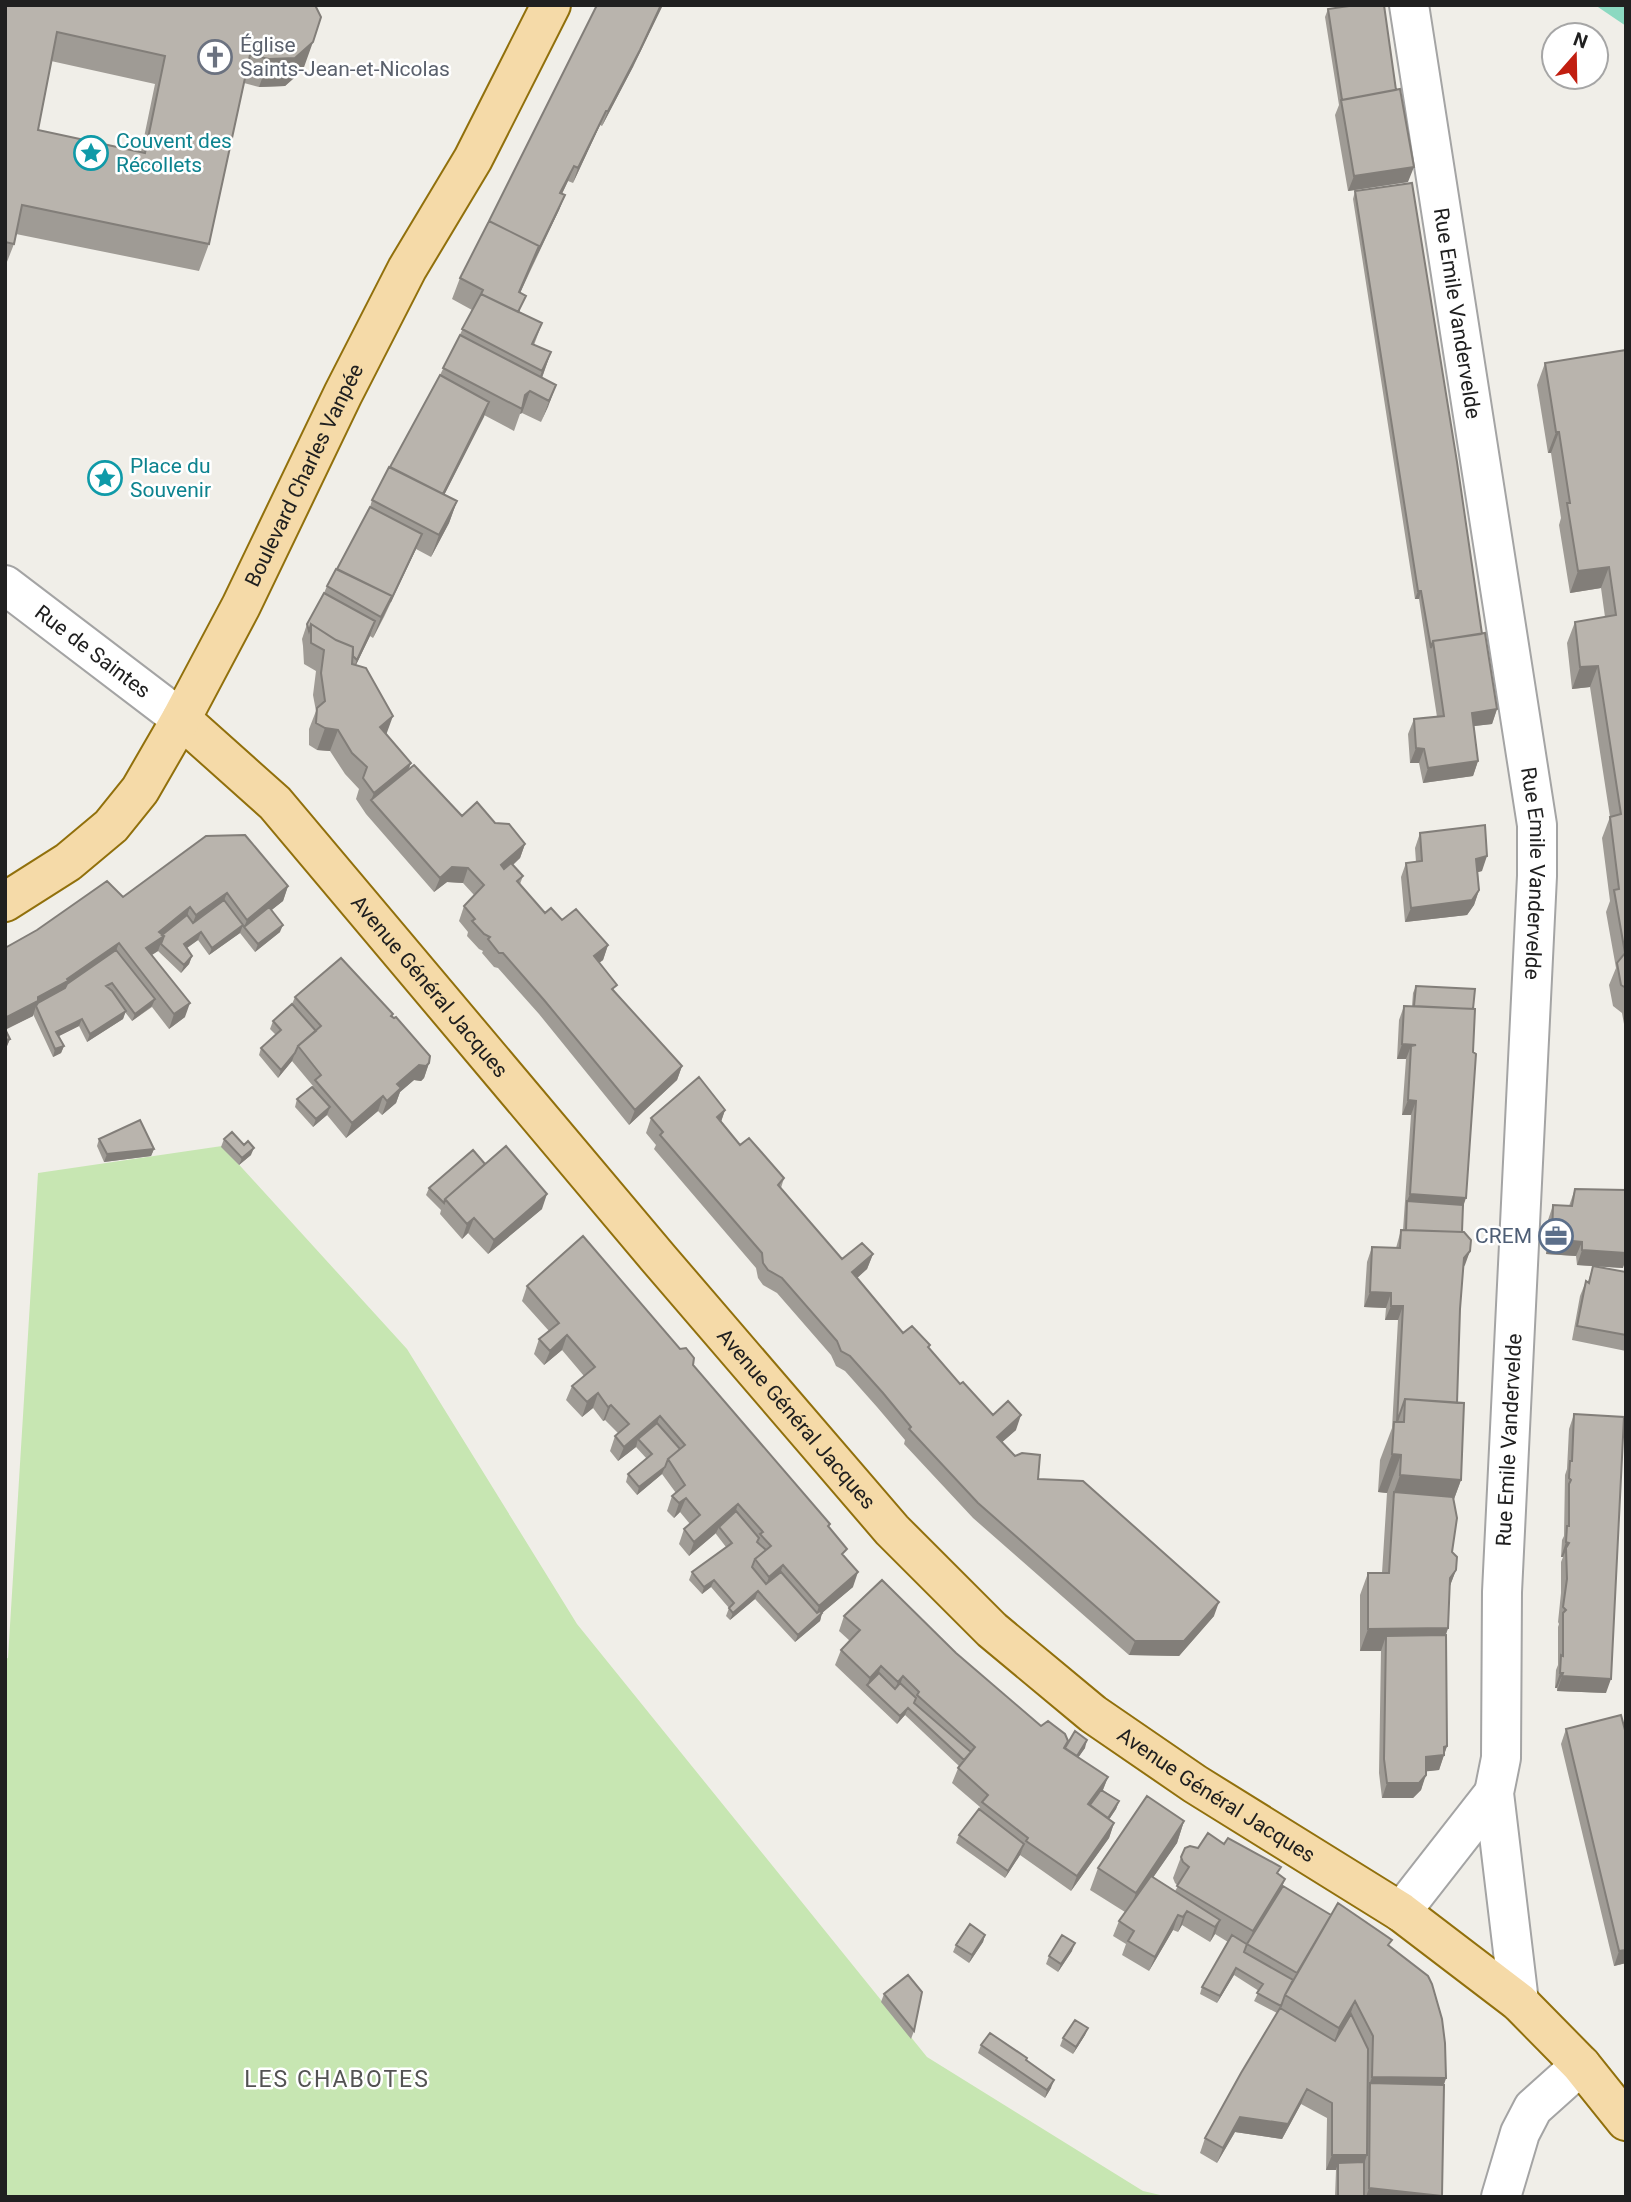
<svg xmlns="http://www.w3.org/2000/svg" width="1631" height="2202" font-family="Roboto,sans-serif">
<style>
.grass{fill:#c7e6b2}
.pitch{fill:#8cd9c1}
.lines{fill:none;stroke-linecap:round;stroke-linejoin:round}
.minor-casing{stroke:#a4a4a4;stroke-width:42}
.major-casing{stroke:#91700c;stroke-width:42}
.minor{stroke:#fff;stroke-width:38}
.major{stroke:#f5daa8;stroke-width:38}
.wall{fill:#9f9b95;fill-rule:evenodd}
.shaded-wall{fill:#827e79}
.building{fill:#b9b4ad;stroke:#827e79;stroke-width:2;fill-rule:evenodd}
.labels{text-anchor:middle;stroke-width:5;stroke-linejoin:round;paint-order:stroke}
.worship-label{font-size:21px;fill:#5b616d;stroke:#fff;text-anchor:start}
.culture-label{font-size:21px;fill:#0d838f;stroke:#fff;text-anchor:start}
.street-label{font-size:21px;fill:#202020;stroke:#fff}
.service-label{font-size:21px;fill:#4e5e75;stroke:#fff;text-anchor:end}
.neighbourhood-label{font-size:23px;letter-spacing:2px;fill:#535353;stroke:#fff}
</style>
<rect width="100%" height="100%" fill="#f0eee8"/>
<!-- grass -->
<path class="grass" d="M222,1146L407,1349L577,1624L927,2057L1143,2191L1169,2197H5V1659L8,1658L38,1173Z"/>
<!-- pitch -->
<path class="pitch" d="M1595,5H1626V26Z"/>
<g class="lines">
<!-- minor casing -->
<g class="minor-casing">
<g id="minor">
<path id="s1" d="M1409,5L1537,825V876L1502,1592L1501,1758L1494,1793L1519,2002"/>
<path id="s2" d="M5,585L181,719"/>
<path d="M1401,1912L1494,1793"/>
<path d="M1501,2197L1520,2133L1533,2108L1581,2065"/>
</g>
</g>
<!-- major casing -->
<g class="major-casing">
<g id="major">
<path id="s3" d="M181,719L275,803L659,1259L892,1530L992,1630L1093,1714L1195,1784L1401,1912L1519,2002L1581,2065L1626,2121"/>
<path id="s4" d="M5,902L68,862L111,826L140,790L181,719L241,606L343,394L407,269L473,159L551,5"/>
</g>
</g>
<!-- minor -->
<use href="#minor" class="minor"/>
<!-- major -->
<use href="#major" class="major"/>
</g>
<!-- wall -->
<path class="wall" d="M5,5H315L303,70L285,86L259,87L244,83L209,244L199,271L16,234L14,244L5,267ZM51,61L155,84L141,152L38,130Z
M1328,9L1397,90L1408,182L1348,191L1335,115L1339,105L1325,17Z
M634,65L602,126L600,125L573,183L568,181L562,194L565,195L559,210L520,293V312L542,323L534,345L551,352L542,378L556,385L541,422L522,413L520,414L514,431L484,415L444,495L457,501L449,523L431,557L416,549L384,617L373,638L370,636L356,665L386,734L411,763L408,769L462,816L495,823L525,844L520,858L513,865L523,876L520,884L545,913L562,920L608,945L603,960L599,963L615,992L682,1066L677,1080L629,1125L539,1014L498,968L494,967L482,953L483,951L479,949L467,936L468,932L459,921L464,906L474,895L463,883L447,882L434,892L366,814L356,799L359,789L345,774L330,751L317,750L309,745V729L316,711L313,695L316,671L304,664L303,646L302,639L307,624L324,593L327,586L337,569L370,507L372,500L440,375L472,310L452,299L460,278L489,221Z
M1355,191L1482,634L1497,709L1492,724L1474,726L1478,761L1473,776L1423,783L1419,763H1410L1408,734L1414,719L1437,717L1419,599H1415L1353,199Z
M1626,350V1035L1622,1013L1613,1006L1609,985L1616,968L1606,912L1610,901L1602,838L1610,817L1590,687L1572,689L1567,643L1575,622L1605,617L1601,588L1570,593L1559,525L1561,518L1551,453H1548L1537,385L1545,363Z
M1420,833L1482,871L1478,872L1479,890L1474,905L1467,915L1405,922L1401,877L1406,863L1416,862L1415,848Z
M288,886L283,901L271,910L280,932L255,952L240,933L209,955L198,940L187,948L192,956L189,964L181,973L158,951L152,955L185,1017L169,1029L152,1007L132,1021L125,1012L123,1019L87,1042L79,1026L59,1036L64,1046L61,1053L53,1057L33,1014V1016L5,1029L10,1039L7,1046L5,1047V948L123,897Z
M1416,986L1473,1009L1462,1232L1470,1251L1463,1267L1460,1309L1457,1403L1461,1480L1454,1499L1452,1552L1456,1570L1449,1588L1448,1628L1446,1635L1447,1746L1439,1770L1426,1771L1421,1790L1413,1798H1382L1379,1773L1381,1651H1360V1595L1368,1573H1382L1387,1493L1378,1492L1380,1460L1392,1428L1398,1320H1385L1386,1308L1364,1307L1367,1262L1372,1247L1396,1248L1401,1230H1403L1411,1115H1402L1406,1059H1397L1399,1020L1404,1006H1412L1413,993Z
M295,997L393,1014L392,1017L429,1063L424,1078L421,1081L414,1080L400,1092L396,1103L382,1115L378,1111L346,1138L327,1115L313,1127L295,1107L297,1099L313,1086L292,1061L278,1078L259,1055L261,1048L276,1035L270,1029L273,1021L292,1004Z
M725,1110L721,1121L740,1145L784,1178L781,1188L842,1259L873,1254L867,1269L857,1278L903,1333L930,1345L929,1348L960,1384L993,1415L1016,1430L1002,1442L1015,1456L1038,1479L1214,1616L1179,1656L1129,1655L973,1518L904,1444L905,1440L877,1407L845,1371L836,1366L831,1355L777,1293L763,1285L758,1278L756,1268L654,1149L656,1145L646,1133L651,1118Z
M99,1139L154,1149L151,1156L104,1162L97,1146Z
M224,1139L251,1155L239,1165L221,1147Z
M485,1164L542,1209L488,1254L468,1233L462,1239L440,1214L441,1210L426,1195L429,1188Z
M1575,1189L1623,1268L1577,1265L1576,1256L1546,1254L1548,1220L1553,1205L1569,1206Z
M1593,1266L1626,1272V1351L1572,1340L1580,1296L1586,1281L1588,1282Z
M527,1286L693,1365L830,1524L829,1527L844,1557L853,1587L822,1613L820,1621L795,1642L755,1599L730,1620L726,1616L729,1608L711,1587L702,1594L689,1580L692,1572L726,1547L716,1534V1533L689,1556L679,1544L684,1529L690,1524L680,1512L674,1518L667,1511L672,1496L676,1493L662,1474L637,1495L626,1482L628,1474L647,1459L636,1447L618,1461L610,1451L615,1436L618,1433L605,1420L603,1421L593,1408L582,1417L566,1400L572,1386L584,1376L562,1350L544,1365L534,1354L539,1339L549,1331L522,1301Z
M1574,1414L1606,1693L1557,1691V1688H1555L1556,1670L1558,1665V1627L1559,1624L1558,1622L1561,1593V1562L1563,1557H1561L1562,1540L1564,1536L1565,1475L1567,1469L1569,1429Z
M844,1616L956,1653L1065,1748H1085L1078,1757L1108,1777L1103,1790L1119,1801L1116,1809L1109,1819L1114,1823L1109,1838L1071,1891L1020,1855L1005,1878L956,1843L959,1835L980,1807L952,1783L959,1766L905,1715L897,1724L835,1665L841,1650L850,1641L839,1631Z
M1566,1729L1626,1734V1963L1614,1966L1561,1744Z
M1184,1821L1177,1843L1153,1877L1175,1891L1178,1886L1175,1883L1173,1878L1181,1857L1198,1848L1224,1844L1278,1874L1283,1886L1331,1915L1389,1946L1446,2078L1444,2085L1442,2197H1335L1336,2170H1326L1327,2118L1301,2104L1282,2139L1235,2132L1217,2163L1200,2153L1205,2138L1277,2013L1254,2001L1259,1991L1234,1975L1217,2003L1200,1994L1202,1987L1228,1942L1215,1934L1210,1942L1182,1925L1178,1932L1173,1930L1149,1971L1122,1955L1126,1944L1113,1936L1119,1921L1125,1912L1090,1890L1098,1868Z
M985,1935L983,1942L969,1963L953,1952L956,1945Z
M1072,1951L1058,1972L1046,1964L1049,1956Z
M884,1994L914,2031L911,2039L881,2002Z
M1088,2028L1085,2035L1073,2054L1060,2046L1063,2038Z
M981,2045L1026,2060L1051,2088L1045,2098L978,2053Z"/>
<!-- shaded-wall -->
<path class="shaded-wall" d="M661,5H663L634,65L602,126L608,111Z
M313,42L303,70L285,86L259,87L269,59Z
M606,111L600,125L573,183L578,168Z
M574,166L568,181L555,208L560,193Z
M1414,167L1408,182L1348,191L1354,176Z
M565,195L559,210L531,268L511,314L519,292L539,246Z
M551,352L541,380L534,393L542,371Z
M556,385L548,407L541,422L549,401Z
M530,391L522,413L520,414L525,395Z
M489,402L484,417L434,515L440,500Z
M1556,432H1559L1551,453H1548Z
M457,501L449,523L431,557L439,535Z
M422,534L416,549L373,638L381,617Z
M1609,567L1601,588L1570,593L1578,571Z
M1418,591H1421L1419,599H1415Z
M375,621L370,636L351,675L357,660Z
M1598,666L1590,687L1572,689L1580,667Z
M1497,709L1492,724L1466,727L1472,713Z
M393,716L385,738L380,727Z
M325,728L338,730L330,751L317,750Z
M1416,748L1424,749L1419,763H1410Z
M1478,761L1473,776L1423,783L1428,768Z
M411,763L403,784L371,800L374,793Z
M525,844L520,858L496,880L501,865Z
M1487,856L1482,871L1471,874L1476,859Z
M452,867L468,868L463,883L447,882L434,892L440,878Z
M288,886L283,901L247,930L244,927L247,920Z
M1479,890L1474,905L1467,915L1405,922L1411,908Z
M227,893L221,908L190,930L196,915Z
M190,907L185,922L162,940L158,951L140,962L146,948L159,932Z
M243,925L240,933L209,955L212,948Z
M283,925L280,932L255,952L258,944Z
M201,932L198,940L181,952L184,944Z
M119,943L113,958L36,1006L33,1016L5,1030V1021L7,1017L67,979Z
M608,945L603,960L588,971L594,956Z
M192,956L189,964L181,973L184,965Z
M155,999L152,1006L132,1021L135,1014Z
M190,1003L185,1017L169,1029L174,1014Z
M126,1011L123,1019L87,1042L90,1034Z
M82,1019L79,1026L53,1039L56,1032Z
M10,1039L7,1046L5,1047V1040Z
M1402,1044L1416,1045L1411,1046L1406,1059H1397Z
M64,1046L61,1053L53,1057L55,1049Z
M295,1053L292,1061L278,1078L281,1070Z
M429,1063L424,1078L421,1081L414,1080L400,1092L396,1103L382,1115L387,1101L397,1084L419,1065Z
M682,1066L677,1080L629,1125L635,1110Z
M383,1096L378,1111L346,1138L352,1123Z
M1408,1100L1416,1101L1411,1115H1402Z
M330,1107L327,1115L313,1127L316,1119Z
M725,1110L720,1125L717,1117Z
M254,1148L251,1155L239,1165L242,1158Z
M154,1149L151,1156L104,1162L107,1154Z
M547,1194L542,1209L488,1254L494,1240Z
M1410,1194L1466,1198L1461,1213L1407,1201Z
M474,1218L468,1233L462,1239L467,1224Z
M1552,1239L1582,1242L1576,1256L1546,1254Z
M1582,1250L1626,1253V1259L1623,1268L1577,1265Z
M1470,1251L1465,1265L1459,1273L1464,1258Z
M873,1254L867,1269L847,1287L852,1272Z
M1370,1292L1391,1293L1386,1308L1364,1307Z
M1391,1306H1403L1398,1320H1385Z
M567,1335L562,1350L544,1365L550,1351Z
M598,1393L593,1408L582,1417L587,1402Z
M611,1405L605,1420L603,1421L608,1407Z
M1021,1415L1016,1430L992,1451L997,1437Z
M660,1416L654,1431L638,1439L636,1447L618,1461L624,1447Z
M1392,1454L1401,1455L1387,1493L1378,1492Z
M665,1467L662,1474L637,1495L639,1487Z
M1400,1475L1461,1480L1447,1518L1394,1492L1386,1514Z
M686,1498L680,1512L674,1518L679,1503Z
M738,1504L733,1519L719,1527L716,1533L689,1556L694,1542Z
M1566,1542L1569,1543L1563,1557H1561Z
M783,1565L778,1579L764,1591L769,1577Z
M1456,1570L1448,1591L1450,1578Z
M858,1572L853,1587L822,1613L820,1621L795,1642L798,1635L814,1621L819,1606Z
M714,1580L711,1587L702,1594L704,1587Z
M758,1591L755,1599L730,1620L733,1613Z
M1219,1602L1214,1616L1179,1656L1129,1655L1135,1641Z
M1448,1628L1440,1650L1386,1636L1381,1651H1360L1368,1629Z
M881,1666L876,1681L867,1685L870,1678Z
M1560,1673H1563L1557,1688H1555Z
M903,1676L898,1691L892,1697L898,1682Z
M1562,1676L1611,1679L1606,1693L1557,1691Z
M908,1708L905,1715L897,1724L900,1716Z
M1087,1740L1085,1748L1069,1771L1072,1763Z
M1447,1746L1439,1770L1421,1772L1426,1757Z
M1426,1775L1421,1790L1413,1798H1382L1387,1783Z
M1108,1777L1102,1792L1085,1811L1088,1804Z
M1119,1801L1116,1809L1101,1832L1104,1824Z
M1184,1821L1177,1843L1128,1914L1136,1893Z
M1114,1823L1109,1838L1071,1891L1077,1876Z
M1023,1848L1020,1855L1005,1878L1008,1871Z
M1285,1879L1277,1900L1248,1945L1253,1931Z
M1187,1911L1182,1925L1178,1932L1183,1917Z
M1178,1915L1173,1930L1149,1971L1155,1957Z
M1220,1920L1215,1934L1210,1942L1215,1927Z
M985,1935L983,1942L969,1963L972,1955Z
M1075,1943L1072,1951L1058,1972L1061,1964Z
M1626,1950V1963L1614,1966L1619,1951Z
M1236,1968L1234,1975L1217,2003L1220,1996Z
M1355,2001L1345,2029L1329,2056L1339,2028Z
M1088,2028L1085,2035L1073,2054L1076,2047Z
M1372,2077L1446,2078L1436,2106L1370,2083L1362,2105Z
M1054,2080L1051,2088L1045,2098L1047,2090Z
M1307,2089L1301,2104L1282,2139L1235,2132L1217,2163L1223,2148L1240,2117Z
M1332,2155H1367L1362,2170L1338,2163L1336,2170H1326Z
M1369,2188L1442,2196V2197H1366Z"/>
<!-- building -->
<path class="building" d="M5,5H315L321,17L313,42L295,58L269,59L250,55L209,244L22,205L14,244L5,242ZM57,32L165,56L145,153L38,130Z
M597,5H661L640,50L608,111H606L578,168L574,166L560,193L565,195L537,253L539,246L489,221Z
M1356,5H1384L1396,90L1342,100L1328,9Z
M1400,89L1414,167L1354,176L1341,100Z
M1412,183L1457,462L1482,634L1433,641L1431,648L1421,591H1418L1355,191Z
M489,221L539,246L519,292L526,296L518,312L481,294L483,290L460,278Z
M481,294L542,323L532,344L551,352L542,371L462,329Z
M460,335L556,385L549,401L530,391L525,395L522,409L443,368Z
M1626,350V988L1621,985L1617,963L1625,953L1614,890L1619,889L1610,817L1621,814L1598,666L1580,667L1575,622L1616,615L1609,567L1578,571L1567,503H1570L1559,432H1556L1545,363Z
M440,375L489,402L443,494L390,467Z
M389,467L457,501L439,535L372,500Z
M370,507L422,534L390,602L392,596L337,569Z
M336,569L392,596L381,617L327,586Z
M324,593L375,621L357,660L353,656V647L336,640L311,624L309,631L307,624Z
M311,624L336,640L353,647L352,664L366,668L393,716L380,727L411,763L374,793L363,778L367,767L352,753L338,730L325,728L316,723L317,708L325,701L321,673L324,650L311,643Z
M1485,633L1497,709L1472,713L1478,761L1428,768L1424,749L1416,748L1414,719L1444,716L1433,641Z
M414,765L462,816L477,802L495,823L509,824L525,844L501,865L504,869L511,863L523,876L517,881L545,913L551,908L562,920L576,909L608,945L594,956L617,985L612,989L682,1066L635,1110L544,1000L503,953H499L488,939L490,937L484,934L472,921L475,919L464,906L484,885L468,868L452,867L440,878L371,800Z
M1485,825L1487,856L1476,859L1479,890L1472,900L1411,908L1406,863L1422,861L1420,833Z
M245,835L288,886L247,920L227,893L196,915L190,907L159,932L164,936L146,948L190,1003L174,1014L119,943L67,979L68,981L38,997V1001L7,1017L5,1015V948L37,930L107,881L123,897L206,836Z
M224,900L243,925L212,948L201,932L184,944L192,956L184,965L161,944L164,936L162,935L187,915L193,923Z
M269,907L283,925L258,944L244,927Z
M116,950L155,999L135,1014L112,983L106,986L112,991L126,1011L90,1034L82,1019L56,1032L64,1046L55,1049L36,1006L38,1003L65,988L67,984Z
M341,958L393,1014L391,1016L394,1018L396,1017L430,1056L429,1063L426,1066L419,1065L397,1084L401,1088L387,1101L383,1096L352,1123L315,1080L321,1075L298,1046L321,1026L295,997Z
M1416,986L1475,989L1473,1009L1414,1006Z
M292,1004L316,1031L298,1046L295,1053L281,1070L261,1048L281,1030L273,1021Z
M1404,1006L1475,1009L1473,1052L1476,1054L1466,1198L1410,1194L1416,1101L1408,1100L1411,1046L1416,1045L1402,1044Z
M5,1029L10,1039L5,1040Z
M699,1077L725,1110L717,1117L740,1145L749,1138L784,1178L778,1185L842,1259L862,1243L873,1254L852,1272L903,1333L912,1326L930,1345L928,1347L960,1384L963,1382L993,1415L1008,1401L1021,1415L997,1437L1015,1456L1022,1453L1040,1455L1038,1479L1083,1481L1219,1602L1184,1641H1135L978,1503L909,1429L911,1427L883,1393L850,1356L841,1351L837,1341L782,1278L768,1270L763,1263L762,1253L660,1135L663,1132L651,1118Z
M312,1087L330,1107L316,1119L297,1099Z
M140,1120L154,1149L107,1154L99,1139Z
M232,1132L244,1145L248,1141L254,1148L242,1158L224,1139Z
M506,1146L547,1194L494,1240L474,1218L467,1224L445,1199Z
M473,1150L485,1164L445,1199L444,1203L429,1188Z
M1575,1189L1626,1190V1253L1582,1250V1242L1552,1239L1553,1205L1572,1206Z
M1407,1201L1463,1205L1462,1232L1406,1230Z
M1401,1230L1464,1232L1471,1240L1470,1251L1464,1258L1460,1309L1457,1403L1405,1399L1397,1422L1403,1306H1391V1293L1370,1292L1372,1247L1400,1248Z
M583,1236L680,1349L686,1348L694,1358L693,1365L830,1524L828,1526L847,1549L842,1554L858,1572L819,1606L783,1565L769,1577L755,1559L771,1546L760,1534L763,1532L738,1504L694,1542L684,1529L700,1515L686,1498L679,1503L672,1496L685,1485L668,1459L685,1445L660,1416L624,1447L615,1436L629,1424L611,1405L608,1407L598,1393L587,1402L572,1386L595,1367L567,1335L550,1351L539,1339L559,1323L527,1286Z
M1593,1266L1626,1272V1335L1577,1326L1586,1281L1589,1283Z
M1405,1399L1464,1403L1461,1480L1400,1475L1401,1455L1392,1454L1394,1422H1404Z
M1574,1414L1624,1417L1611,1679L1562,1676L1563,1673H1560L1561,1655L1563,1656V1613L1566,1610L1563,1607L1567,1579L1566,1548L1569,1543L1566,1542L1567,1526H1569V1484L1571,1480L1569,1478L1570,1461H1572Z
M657,1423L680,1449L668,1459L665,1467L639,1487L628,1474L652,1454L638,1439Z
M1394,1492L1453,1497L1457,1518L1452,1552L1457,1557L1456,1570L1450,1578L1448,1628L1368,1629V1573H1389Z
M736,1511L759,1538L757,1542L766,1550L755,1559L752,1567L766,1584L781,1572L817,1613L820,1611L822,1613L798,1635L758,1591L733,1613L729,1608L734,1603L714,1580L704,1587L692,1572L732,1543L719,1527Z
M882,1580L956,1653L1041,1726L1048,1721L1065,1734L1068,1741L1064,1748L1108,1777L1088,1804L1114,1823L1077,1876L1026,1841L1028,1838L982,1802L988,1795L958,1768L975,1747L917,1695L919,1692L903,1676L898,1682L881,1666L870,1678L841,1650L860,1630L844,1616Z
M1446,1635L1447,1746L1444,1747V1755L1426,1757V1775L1419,1783H1387L1384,1759L1386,1636Z
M879,1673L895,1689L900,1683L916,1698L914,1703L971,1752L964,1760L908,1708L900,1716L867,1685Z
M1621,1715L1626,1734V1950L1619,1951L1566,1729Z
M1075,1731L1087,1740L1077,1756L1065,1748Z
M1101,1790L1119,1801L1108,1818L1090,1805Z
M1147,1796L1184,1821L1136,1893L1098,1868Z
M979,1809L1024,1844L1008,1871L959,1835Z
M1208,1833L1224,1844L1228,1838L1281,1867L1277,1873L1285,1879L1253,1931L1177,1886L1189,1867L1183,1862L1181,1857L1185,1848L1190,1846L1198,1848Z
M1151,1876L1220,1920L1215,1927L1187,1911L1183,1917L1178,1915L1155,1957L1128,1941L1134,1931L1119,1921Z
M1283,1886L1331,1915L1297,1973L1247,1944Z
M1338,1903L1392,1940L1388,1945L1428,1976L1432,1984L1442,2019L1445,2043L1446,2078L1372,2077L1373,2036L1355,2001L1339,2028L1285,1995Z
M970,1924L985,1935L972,1955L956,1945Z
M1062,1935L1075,1943L1061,1964L1049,1956Z
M1232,1935L1248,1945L1247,1944L1244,1952L1293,1980L1285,1995L1281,2006L1257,1993L1263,1984L1236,1968L1220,1996L1202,1987Z
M908,1975L922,1992L914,2031L884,1994Z
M1280,2008L1335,2041L1351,2014L1368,2049L1367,2155H1332V2103L1307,2089L1288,2124L1240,2117L1223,2148L1205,2138L1241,2073Z
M1075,2020L1088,2028L1076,2047L1063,2038Z
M990,2033L1027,2058L1026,2060L1054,2080L1047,2090L981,2045Z
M1370,2083L1444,2085L1442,2196L1369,2188Z
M1364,2162V2197H1338V2163Z"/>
<!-- icons -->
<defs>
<g id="church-ring" transform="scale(1.75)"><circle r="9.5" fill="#fff" stroke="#6b7280" stroke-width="1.5"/><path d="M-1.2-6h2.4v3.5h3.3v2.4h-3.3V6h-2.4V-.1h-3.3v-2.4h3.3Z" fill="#6b7280"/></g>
<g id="sight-ring" transform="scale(1.75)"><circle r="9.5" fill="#fff" stroke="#0f9aa8" stroke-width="1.5"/><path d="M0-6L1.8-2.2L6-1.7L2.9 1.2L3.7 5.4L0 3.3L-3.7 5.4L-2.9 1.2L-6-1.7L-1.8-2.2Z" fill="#0f9aa8"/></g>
<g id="office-ring" transform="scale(1.75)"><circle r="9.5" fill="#fff" stroke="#5c6f8a" stroke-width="1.5"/><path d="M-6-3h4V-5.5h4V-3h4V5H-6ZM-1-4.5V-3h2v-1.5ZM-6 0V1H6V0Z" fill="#5c6f8a"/></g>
</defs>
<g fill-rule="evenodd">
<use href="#church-ring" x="215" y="57"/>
<use href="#sight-ring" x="91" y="153"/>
<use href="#sight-ring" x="105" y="478"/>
<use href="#office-ring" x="1556" y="1236"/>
</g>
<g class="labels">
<!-- worship labels -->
<g class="worship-label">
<text x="240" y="52">Église<tspan x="240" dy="24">Saints-Jean-et-Nicolas</tspan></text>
</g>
<!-- culture labels -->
<g class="culture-label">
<text x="116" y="148">Couvent des<tspan x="116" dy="24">Récollets</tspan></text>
<text x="130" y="473">Place du<tspan x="130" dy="24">Souvenir</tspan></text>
</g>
<!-- street labels -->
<g class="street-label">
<text dy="7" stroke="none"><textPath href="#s1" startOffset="312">Rue Emile Vandervelde</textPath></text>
<text dy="7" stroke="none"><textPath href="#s4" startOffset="532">Boulevard Charles Vanpée</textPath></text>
<text dy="7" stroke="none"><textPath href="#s2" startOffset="110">Rue de Saintes</textPath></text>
<text dy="7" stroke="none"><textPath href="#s1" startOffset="878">Rue Emile Vandervelde</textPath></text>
<text dy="7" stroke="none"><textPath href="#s3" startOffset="366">Avenue Général Jacques</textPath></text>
<text dy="7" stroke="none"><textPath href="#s3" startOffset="933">Avenue Général Jacques</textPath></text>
<text transform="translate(1509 1440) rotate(-87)" y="7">Rue Emile Vandervelde</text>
<text dy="7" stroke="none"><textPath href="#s3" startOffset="1500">Avenue Général Jacques</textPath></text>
</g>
<!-- service labels -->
<g class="service-label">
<text x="1532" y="1243">CREM</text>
</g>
<!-- neighbourhood labels -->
<g class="neighbourhood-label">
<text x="337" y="2087">LES CHABOTES</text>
</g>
</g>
<!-- border -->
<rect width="1631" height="2202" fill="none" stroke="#202020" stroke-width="14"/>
<!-- north arrow -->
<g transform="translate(1575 56) rotate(20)"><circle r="33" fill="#ffffff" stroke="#a6a6a6" stroke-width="2"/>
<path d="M0-5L12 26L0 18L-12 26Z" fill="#c11e10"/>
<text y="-10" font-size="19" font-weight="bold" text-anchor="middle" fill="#202020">N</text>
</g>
</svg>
